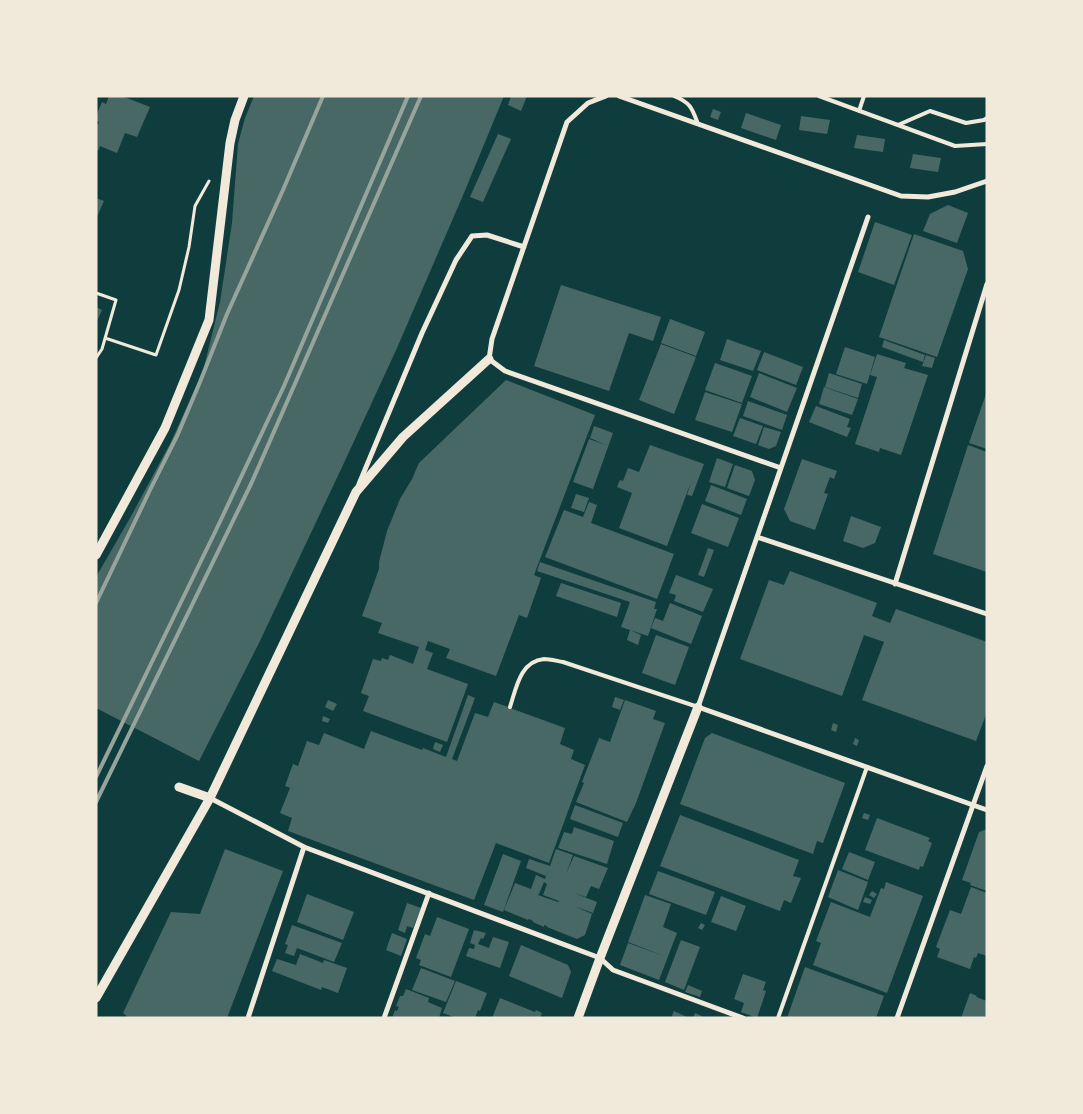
<svg xmlns="http://www.w3.org/2000/svg" width="1083" height="1114" font-family="'Nunito Sans',sans-serif">
<style>
.building{fill:#486865;fill-rule:evenodd}
.lines{fill:none;stroke-linecap:round;stroke-linejoin:round}
.path{stroke:#f1e9da;stroke-width:3}
.service{stroke:#f1e9da;stroke-width:4}
.minor{stroke:#f1e9da;stroke-width:5}
.tertiary{stroke:#f1e9da;stroke-width:9}
.rail{stroke:#97a49c;stroke-width:4}
</style>
<rect width="100%" height="100%" fill="#0f3d3e"/>
<!-- building -->
<path class="building" d="M109,96H122L150,107L137,137L125,133L117,153L100,146L98,151L96,150V126H97L99,122L96,121V116L102,102L106,104Z
M254,96H504L464,193L397,348L343,465L259,643L199,761L96,708V577L130,518L171,442L203,371L220,302L232,223L238,144L245,118Z
M511,96H527L521,111L508,105Z
M713,109L721,112L718,120L710,117Z
M746,113L781,125L776,140L741,128Z
M801,116L830,120L827,134L799,130Z
M498,134L511,139L483,202L470,197Z
M857,135L885,139L883,152L854,148Z
M913,154L941,158L938,172L910,168Z
M96,198L104,201L96,219Z
M948,205L968,213L957,243L923,231L930,214Z
M875,222L912,235L894,285L858,272Z
M914,234L963,251L968,269L937,357L879,337Z
M561,285L661,317L653,341L629,333L609,391L534,366Z
M96,307L102,310L96,323Z
M670,319L705,332L696,356L661,343Z
M727,339L761,351L753,371L720,360Z
M884,340L925,355L923,362L882,347Z
M661,344L696,357L674,414L639,400Z
M845,347L875,357L867,384L836,374Z
M764,352L803,367L796,385L757,370Z
M877,354L906,363L904,368L928,375L901,455L880,448L879,452L855,444L877,377L870,375Z
M926,355L935,358L932,368L922,366Z
M715,363L752,376L742,403L705,390Z
M759,373L797,388L787,412L750,397Z
M829,373L862,384L858,398L825,387Z
M506,380L595,415L534,575L541,578L527,618L519,615L496,676L446,658L450,649L428,641L425,650L433,653L427,669L468,684L447,742L363,711L369,696L361,693L373,659L381,661L382,658L388,660L390,655L413,664L419,647L378,633L382,623L362,616L379,569V562L387,531L400,499L412,479L419,463Z
M824,387L858,399L852,415L819,404Z
M987,391V449L969,443Z
M705,392L742,404L732,432L695,420Z
M748,401L787,415L782,430L743,416Z
M816,406L850,419L847,427L851,428L847,437L809,422Z
M740,418L763,426L756,444L733,436Z
M594,426L613,433L593,489L573,482L589,439L606,445L590,438Z
M764,427L781,432L776,446L769,449L758,445Z
M650,445L704,464L692,496L687,495L691,482L667,546L619,528L632,493L617,487L620,480L623,481L628,468L639,472Z
M968,445L987,452V572L933,554Z
M717,458L733,464L725,487L709,482Z
M802,459L837,471L834,479L830,477L824,493L828,494L815,530L790,521L784,509Z
M735,465L752,471L755,480L749,496L727,488Z
M711,485L747,499L741,515L705,501Z
M576,494L589,498L584,512L571,508Z
M589,502L597,505L591,523L674,554L657,599L545,557L564,510L583,517Z
M702,504L739,518L728,547L691,533Z
M851,516L881,527L875,543L863,548L843,541Z
M708,548L714,550L704,577L698,575Z
M540,562L656,602L654,609H657L648,636L621,627L630,602L537,571Z
M790,571L877,603L872,616L890,623L896,609L987,642V712L976,741L862,700L884,642L864,635L842,696L740,659L769,580L784,585Z
M676,575L713,589L703,612L674,601L676,595L669,593Z
M561,583L621,603L617,617L556,596Z
M670,603L702,616L691,644L651,628L655,618L663,621Z
M630,630L641,635L638,645L627,640Z
M656,635L689,647L675,685L642,673Z
M468,695L475,698L452,759L457,761L475,713L488,717L494,702L565,728L560,744L574,750L571,759L585,765L549,863L496,843L474,900L288,831L292,818L280,813L290,788L285,786L293,764L298,766L307,741L319,745L324,733L364,749L371,731L422,750L423,748L446,757Z
M615,697L624,700L620,710L612,707Z
M328,700L337,704L333,711L325,707Z
M625,700L656,711L653,719L665,723L636,803L627,822L576,802L584,783L582,782L599,738L610,742Z
M323,716L330,719L328,723L322,721Z
M833,723L838,725L836,732L831,730Z
M712,733L845,783L823,843L817,841L813,854L680,804L705,738Z
M855,738L859,740L857,746L853,744Z
M435,742L443,745L440,752L433,749Z
M575,805L623,823L618,837L570,819Z
M864,813L870,815L868,820L862,818Z
M680,815L799,860L793,876L801,878L791,903L784,900L780,911L660,866Z
M877,818L930,838L928,841L932,843L923,867L920,866L919,870L865,850Z
M574,827L614,841L607,864L558,848L564,832L572,834Z
M987,829V891L970,885L971,883L962,880L979,832Z
M225,849L283,871L227,1018H129L123,1013L171,912L200,914Z
M556,849L573,855L566,874L574,856L608,868L599,889L591,886L586,897L574,893L597,902L593,913L574,906L592,914L585,935L577,939L547,927V926L544,925V927L533,922V921L529,919L528,920L504,910L515,883L531,889L536,875L545,879L549,869L546,876L526,868L529,859L550,866ZM544,882L547,884L543,895L559,901L558,902L538,895L539,894Z
M849,852L875,862L868,880L842,869Z
M503,854L521,861L503,912L484,905Z
M838,870L868,882L858,910L828,897Z
M658,871L715,892L706,915L649,894Z
M886,882L923,896L887,993L813,965L821,943L816,941L831,902L870,917L881,888L884,889Z
M971,887L987,893V956L978,953L976,958L974,957L970,969L937,957L940,949L936,947L950,910L961,914Z
M872,891L877,894L874,898L869,895Z
M307,894L354,912L343,940L297,922Z
M645,895L671,904L663,927L677,933L659,980L620,965L628,943L664,956L628,942Z
M721,896L746,906L736,931L711,922Z
M865,897L872,900L870,904L863,902Z
M407,903L421,908L413,928L407,926L405,933L398,930Z
M437,917L469,929L451,977L419,965L421,960L416,958L425,934L430,936Z
M701,923L705,925L702,930L698,928Z
M292,925L342,943L334,962L297,948L294,956L285,953L288,945L285,944Z
M474,930L486,933L483,939L481,938L478,944L489,948L493,937L509,942L500,968L466,956L469,948L474,949L475,945L470,943Z
M392,933L407,939L401,956L386,950Z
M681,940L700,947L684,990L665,982Z
M521,945L568,965L571,972L562,998L509,976Z
M300,954L323,963L324,960L347,968L338,993L322,987L321,990L272,971L277,959L296,965Z
M805,967L884,996L876,1018H787Z
M421,968L455,981L446,1002L412,990Z
M743,974L766,982L763,990L766,991L757,1018L741,1012L744,1003L734,999Z
M456,981L487,993L480,1011L478,1010L475,1018H456L443,1013Z
M688,985L702,991L700,997L685,992Z
M406,989L429,998L428,1002L442,1008L439,1018H392L395,1010L397,1011L399,1007L396,1006L400,996H403Z
M970,993L977,996L976,997L987,1001V1018H961Z
M500,998L535,1012L536,1010L542,1013L540,1018H492Z
M674,1011L689,1018H671Z
M695,1013L706,1018H693Z"/>
<g class="lines">
<!-- path -->
<path class="path" d="M96,293L116,300L102,349L96,358
M105,338L156,355L179,290L189,247L195,206L209,181"/>
<!-- service -->
<path class="service" d="M674,96C691,103 692,108 698,124
M819,96L955,146L987,144
M859,111L864,96
M898,125L930,111L966,123L984,120L987,118
M510,707C516,689 520,661 544,659C549,659 557,661 563,662L698,707
M778,1018L867,767"/>
<!-- minor -->
<path class="minor" d="M606,96L588,103L567,122L492,339L489,359L505,371L781,468
M619,96L901,196L928,197L955,192L987,181
M359,484L422,333L456,260L472,236L487,235L524,247
M757,537L868,217
M895,584L987,284
M987,614L757,537L698,707L987,810
M210,798L304,847L600,958L613,970L743,1018
M248,1018L304,847
M384,1018L429,893
M897,1018L987,766"/>
<!-- tertiary -->
<path class="tertiary" d="M96,555L165,428L209,320L230,143L235,120L244,96
M179,787L210,798
M96,998L210,798L356,492L403,437L489,359
M578,1018L600,958L698,707"/>
<!-- rail -->
<path class="rail" d="M96,603L150,490L178,434L200,382L227,314L283,190L323,96
M96,777L217,528L284,386L408,96
M96,802L251,484L421,96"/>
</g>
<!-- border -->
<rect width="1083" height="1114" fill="none" stroke="#f1e9da" stroke-width="195"/>
</svg>
